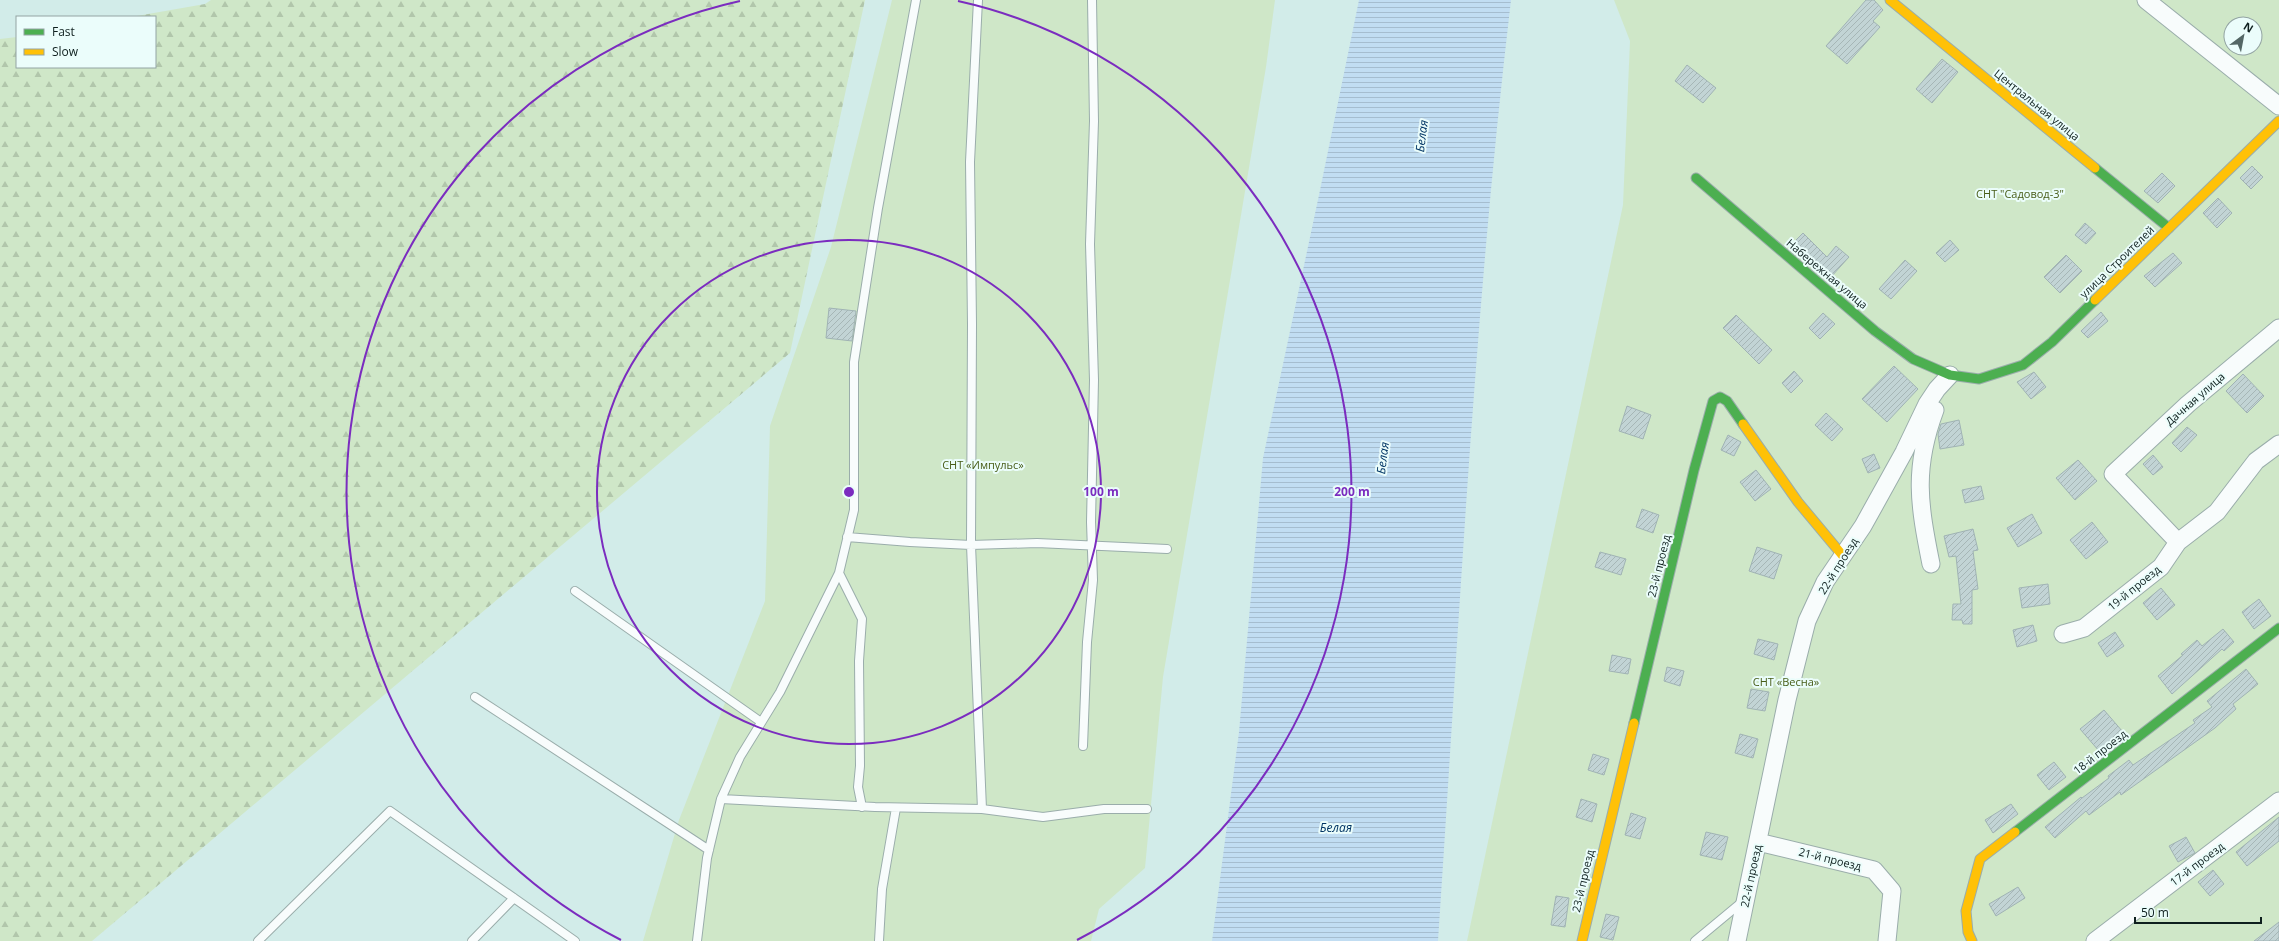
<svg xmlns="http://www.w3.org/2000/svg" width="2279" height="941" font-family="'Open Sans',sans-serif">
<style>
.forest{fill:url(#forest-firs)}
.garden{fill:#cfe7c8;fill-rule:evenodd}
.water{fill:url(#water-rules)}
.building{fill:url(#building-hatch);stroke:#a0b3b4}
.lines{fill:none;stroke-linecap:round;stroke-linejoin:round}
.lane-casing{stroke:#9aadab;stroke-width:10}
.street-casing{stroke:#9aadab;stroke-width:19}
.fast-casing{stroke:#9aadab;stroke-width:11}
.slow-casing{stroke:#9aadab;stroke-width:11}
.lane{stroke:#f8fcfc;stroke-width:8}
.street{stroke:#f8fcfc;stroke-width:17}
.fast{stroke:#4caf50;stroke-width:9}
.slow{stroke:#ffc107;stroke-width:9}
.ring{fill:none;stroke:#7b2cbf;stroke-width:2}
.labels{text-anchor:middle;stroke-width:4;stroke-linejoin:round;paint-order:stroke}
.street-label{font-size:11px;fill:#0e1f1e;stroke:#ebfdfb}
.park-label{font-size:11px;fill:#485d18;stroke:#ebfdfb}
.water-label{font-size:12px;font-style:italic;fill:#013564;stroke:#ebfdfb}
.centre{fill:#7b2cbf;stroke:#ebfdfb;stroke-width:2}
.ring-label{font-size:12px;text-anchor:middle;font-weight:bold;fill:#7b2cbf;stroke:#ebfdfb;stroke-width:4;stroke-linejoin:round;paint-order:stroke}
</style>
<defs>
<pattern id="forest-firs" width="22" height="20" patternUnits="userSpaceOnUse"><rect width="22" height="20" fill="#cfe7c8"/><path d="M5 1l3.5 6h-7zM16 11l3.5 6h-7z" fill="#b1c6ab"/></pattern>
<pattern id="water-rules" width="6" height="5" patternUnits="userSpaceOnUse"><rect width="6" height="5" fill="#c1ddf2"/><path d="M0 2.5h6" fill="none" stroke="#a5bdcf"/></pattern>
<pattern id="building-hatch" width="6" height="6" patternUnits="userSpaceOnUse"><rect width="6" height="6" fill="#c2d4d5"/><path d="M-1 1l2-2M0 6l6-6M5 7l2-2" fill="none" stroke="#a6b6b6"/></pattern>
</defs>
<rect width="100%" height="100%" fill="#d2ece9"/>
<!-- forest -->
<path class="forest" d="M211,0H865L790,353L92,941H0V39L17,37V67H155V17H131L205,4Z"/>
<!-- garden -->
<path class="garden" d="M892,0H1275L1266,67L1163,677L1145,868L1099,909L1091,941H643L679,820L765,601L770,426L831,247Z
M1614,0H2279V941H1467L1623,205L1630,41ZM2231,24H2255V48H2231Z"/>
<!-- water -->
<path class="water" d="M1359,0H1511C1474,312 1459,627 1438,941H1212L1239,732L1263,458L1319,195Z"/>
<!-- building -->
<path class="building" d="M1866,0H1874L1883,10L1873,21L1880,27L1847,64L1826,46Z
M1942,59L1958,72L1932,103L1916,89Z
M1687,65L1716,88L1703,103L1675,81Z
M2252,166L2263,177L2251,189L2240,178Z
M2162,173L2175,186L2158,203L2144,191Z
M2218,198L2232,213L2217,228L2203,213Z
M2085,223L2096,233L2086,244L2075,235Z
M1803,233L1827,257L1836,246L1849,257L1831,277L1792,244Z
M1950,240L1959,250L1945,262L1936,253Z
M2173,253L2182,263L2155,287L2144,276Z
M2066,255L2082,271L2060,293L2044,277Z
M1905,260L1917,271L1891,299L1879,289Z
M829,308L856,311L852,341L826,338Z
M2101,312L2108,321L2088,338L2081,331Z
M1823,313L1835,324L1820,339L1809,328Z
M1736,315L1772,350L1759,364L1723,328Z
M1894,366L1918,389L1887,422L1862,399Z
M1794,371L1803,381L1791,393L1782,383Z
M2034,372L2046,387L2031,399L2017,382Z
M2243,374L2264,396L2247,413L2226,391Z
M1627,406L1651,415L1643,439L1619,431Z
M1826,413L1843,429L1832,441L1815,425Z
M1959,420L1964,445L1940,449L1938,434L1941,424Z
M2187,427L2197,435L2181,452L2172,443Z
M1728,435L1741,442L1734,456L1721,450Z
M1874,454L1880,468L1868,473L1862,459Z
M2153,455L2163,467L2153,475L2143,464Z
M2078,460L2097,481L2075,500L2056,478Z
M1756,470L1771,489L1755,501L1740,482Z
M1981,486L1984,499L1965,503L1962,490Z
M1642,509L1659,515L1653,533L1636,527Z
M2032,514L2042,533L2018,547L2007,528Z
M2092,522L2108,542L2086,559L2070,540Z
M1973,529L1978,550L1973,551L1978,589L1972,590V624H1963L1962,620H1952L1953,604H1961L1956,556L1949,557L1944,536Z
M1757,547L1782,555L1774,579L1749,571Z
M1600,552L1626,559L1621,575L1595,567Z
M2048,584L2050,604L2022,608L2019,588Z
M2161,588L2175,605L2157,620L2143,603Z
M2259,599L2271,616L2254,629L2242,612Z
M2033,625L2037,641L2017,647L2013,630Z
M2223,629L2234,642L2224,651L2222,649L2172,694L2158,676L2183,655L2181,654L2197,640L2202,646Z
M2115,632L2124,646L2107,657L2098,643Z
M1758,639L1778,644L1774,660L1754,654Z
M1612,655L1631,659L1628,674L1609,671Z
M1667,667L1684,671L1680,686L1664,681Z
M2246,669L2258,684L2233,704L2236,709L2215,728L2121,795L2120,792L2089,815L2086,811L2055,838L2045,827L2081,797L2082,798L2109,778L2108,776L2129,760L2133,765L2195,723L2193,720L2212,707L2207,701Z
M1751,689L1769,692L1765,711L1747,708Z
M2104,710L2123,732L2099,751L2080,729Z
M1740,734L1758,739L1753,758L1735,753Z
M1593,754L1609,759L1604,775L1588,770Z
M2054,762L2066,777L2049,790L2037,775Z
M1581,799L1597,804L1592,822L1576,817Z
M2011,804L2018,814L1993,833L1985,820Z
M1631,813L1646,818L1640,839L1625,835Z
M2279,817V841L2247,866L2236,852Z
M1706,832L1728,837L1722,860L1700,855Z
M2186,837L2195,853L2178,862L2169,846Z
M2213,870L2224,884L2210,896L2198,882Z
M2018,887L2025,898L1996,916L1989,904Z
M1556,896L1569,898L1565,927L1551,925Z
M1606,914L1619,917L1613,940L1600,937Z
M2279,922V941H2254Z"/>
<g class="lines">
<!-- lane casing -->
<g class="lane-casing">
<path id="lane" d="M978,0L970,162L972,324L971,545L982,809
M847,537L910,542L971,545L1037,543L1167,549
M839,573L862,619L859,661L860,766L858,787L862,807
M575,591L761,722
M475,697L709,850
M1083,746L1087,642L1093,580L1091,522L1094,380L1090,244L1094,121L1092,0
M721,799L875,807L982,809L1043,817L1104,809H1147
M258,941L390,811L575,941
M472,941L514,898
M697,941L707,858L721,799L740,757L780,692L839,573L854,510V362L878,208L916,0
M879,941L882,889L896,808
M1695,941L1742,902"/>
</g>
<!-- street casing -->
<g class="street-casing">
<path id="street" d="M2146,0L2279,106
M2178,542L2113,474L2188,404L2279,328
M1931,564C1919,504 1913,469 1935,410
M2063,634L2084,628L2161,567L2178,542L2217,512L2256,461L2279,444
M1758,842L1874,870L1892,891L1887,941
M1737,941L1787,700L1807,621L1825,582L1863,526L1904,452L1927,404L1937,389L1950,375
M2095,941L2279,801"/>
</g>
<!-- fast casing -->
<g class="fast-casing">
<path id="fast" d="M2095,168L2169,228
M1696,178L1875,331L1913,359L1950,375L1979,379L2023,365L2052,342L2095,300
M1634,723L1694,470L1713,401L1720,397L1727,401L1743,424
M2015,832L2279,628"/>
</g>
<!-- slow casing -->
<g class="slow-casing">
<path id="slow" d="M1890,0L2095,168
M2095,300L2279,121
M1743,424L1798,502L1843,556
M1582,941L1634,723
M1972,941L1968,932L1966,911L1980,859L2015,832"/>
</g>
<!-- lane -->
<use href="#lane" class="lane"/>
<!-- street -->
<use href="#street" class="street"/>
<!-- fast -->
<use href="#fast" class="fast"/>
<!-- slow -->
<use href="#slow" class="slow"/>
</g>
<!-- distance rings -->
<g class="ring">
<circle cx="849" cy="492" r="252"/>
<path d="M621 940A503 503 0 0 1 740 1M958 1A503 503 0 0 1 1077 940"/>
</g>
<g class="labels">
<!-- street labels -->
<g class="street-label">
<text transform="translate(2037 105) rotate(39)" y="4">Центральная улица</text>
<text transform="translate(2117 262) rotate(-44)" y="4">улица Строителей</text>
<text transform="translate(1827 274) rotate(40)" y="4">Набережная улица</text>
<text transform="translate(2195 399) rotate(-41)" y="4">Дачная улица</text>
<text transform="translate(1659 566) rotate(-76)" y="4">23-й проезд</text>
<text transform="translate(1838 566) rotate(-58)" y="4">22-й проезд</text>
<text transform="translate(2134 588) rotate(-39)" y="4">19-й проезд</text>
<text transform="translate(2100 752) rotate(-38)" y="4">18-й проезд</text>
<text transform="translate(1830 859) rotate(14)" y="4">21-й проезд</text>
<text transform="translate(2197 864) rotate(-37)" y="4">17-й проезд</text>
<text transform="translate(1751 876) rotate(-78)" y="4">22-й проезд</text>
<text transform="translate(1583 881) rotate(-77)" y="4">23-й проезд</text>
</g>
<!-- park labels -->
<g class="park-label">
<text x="2020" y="198">СНТ "Садовод-3"</text>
<text x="983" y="469">СНТ «Импульс»</text>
<text x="1786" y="686">СНТ «Весна»</text>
</g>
<!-- water labels -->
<g class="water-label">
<text transform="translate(1422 136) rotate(-83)" y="4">Белая</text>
<text transform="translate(1383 458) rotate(-83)" y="4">Белая</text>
<text x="1336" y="832">Белая</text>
</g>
</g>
<circle cx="849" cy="492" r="6" class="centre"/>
<g class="ring-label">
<text x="1101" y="496">100 m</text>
<text x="1352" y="496">200 m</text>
</g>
<!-- legend -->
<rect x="16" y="16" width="140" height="52" fill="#ebfdfb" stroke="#93a4a3"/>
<rect x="24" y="29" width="20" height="6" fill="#4caf50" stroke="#93a4a3"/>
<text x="52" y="36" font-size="12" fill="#0e1f1e">Fast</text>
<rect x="24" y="49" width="20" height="6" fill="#ffc107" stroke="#93a4a3"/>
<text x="52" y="56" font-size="12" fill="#0e1f1e">Slow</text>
<!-- north arrow -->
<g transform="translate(2243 36) rotate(32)"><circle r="19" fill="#ebfdfb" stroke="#93a4a3"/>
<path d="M0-3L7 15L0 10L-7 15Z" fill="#536765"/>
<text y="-6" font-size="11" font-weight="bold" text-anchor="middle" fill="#0e1f1e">N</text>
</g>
<!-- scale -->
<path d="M2135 917v6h126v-6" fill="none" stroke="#0e1f1e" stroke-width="2"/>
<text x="2141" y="917" font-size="12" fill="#0e1f1e" stroke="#ebfdfb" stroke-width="3" paint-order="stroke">50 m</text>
</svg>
